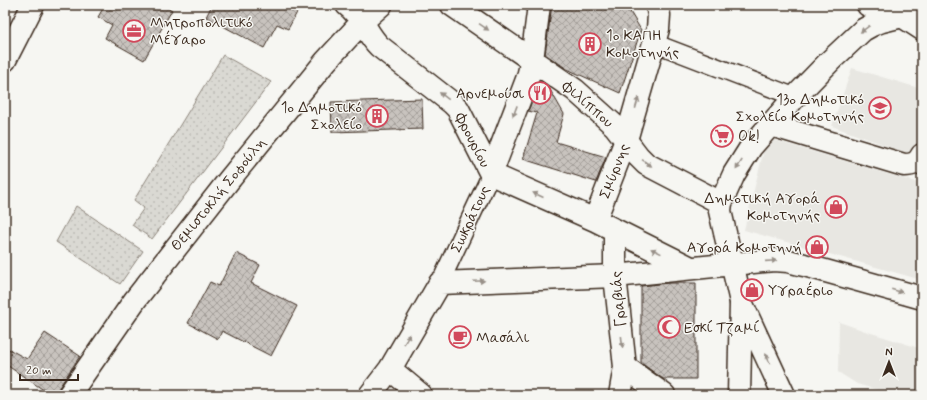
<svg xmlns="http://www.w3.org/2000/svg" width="927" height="400" font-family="Mynerve,sans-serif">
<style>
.built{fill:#e8e7e2}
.grass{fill:url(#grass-dots);stroke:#8a8278}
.building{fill:url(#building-cross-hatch);stroke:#3b2a1e}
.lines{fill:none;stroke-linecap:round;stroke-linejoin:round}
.pedestrian-casing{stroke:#3b2a1e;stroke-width:20}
.minor-casing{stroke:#3b2a1e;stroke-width:25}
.tertiary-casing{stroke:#3b2a1e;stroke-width:25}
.secondary-casing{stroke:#3b2a1e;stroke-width:25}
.pedestrian{stroke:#f6f6f2;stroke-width:17}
.minor{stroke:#f6f6f2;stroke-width:22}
.tertiary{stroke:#f6f6f2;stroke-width:22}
.secondary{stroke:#f6f6f2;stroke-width:22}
.oneway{fill:#989088}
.labels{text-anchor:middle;stroke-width:3;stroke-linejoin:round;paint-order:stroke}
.poi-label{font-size:15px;fill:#3b2a1e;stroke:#f6f6f2;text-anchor:start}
.street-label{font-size:15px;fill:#3b2a1e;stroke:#f6f6f2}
</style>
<defs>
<pattern id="grass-dots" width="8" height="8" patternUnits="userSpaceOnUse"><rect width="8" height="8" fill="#dad9d3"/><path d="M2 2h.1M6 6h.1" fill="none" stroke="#bcbab5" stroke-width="1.8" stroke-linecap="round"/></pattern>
<pattern id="building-cross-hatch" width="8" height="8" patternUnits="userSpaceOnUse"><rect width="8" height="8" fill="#c8c3be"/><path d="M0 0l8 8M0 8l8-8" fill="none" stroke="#a49f9a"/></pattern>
</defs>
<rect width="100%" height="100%" fill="#f6f6f2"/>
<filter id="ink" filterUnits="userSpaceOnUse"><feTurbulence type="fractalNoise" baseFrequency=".025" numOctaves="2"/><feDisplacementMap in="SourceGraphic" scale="8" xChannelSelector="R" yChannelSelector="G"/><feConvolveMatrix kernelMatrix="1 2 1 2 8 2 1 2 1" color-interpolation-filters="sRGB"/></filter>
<g filter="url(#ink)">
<!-- built -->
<path class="built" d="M852,68L922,89V134L917,157L832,126Z
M767,138L922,184V280L744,230Z
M839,322L868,332L922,349V395H895L857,384L838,372Z"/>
<!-- grass -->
<path class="grass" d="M223,55L271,82L152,239L132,225L144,208L134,200Z
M76,206L143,251L120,284L56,242Z"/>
<!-- building -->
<path class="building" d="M105,5H163L172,10L144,60L105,38L112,25L98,17Z
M212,5H301L288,29L277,24L264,48L206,17Z
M552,5H626L641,30L620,93L567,69L545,54Z
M540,81L548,86L564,114L556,142L606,157L596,182L523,159L537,113L528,111Z
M422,99L423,129L332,132L331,102Z
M236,253L260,265L251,283L297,306L271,356L222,331L218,339L188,323L210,282L219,286Z
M668,283H696V379H663L641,363V286Z
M45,333L80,356L54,395H51L5,364V347L27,359Z"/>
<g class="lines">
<!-- pedestrian casing -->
<g class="pedestrian-casing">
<path id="pedestrian" d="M654,43L795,97
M440,283L491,174"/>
</g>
<!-- minor casing -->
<g class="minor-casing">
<path id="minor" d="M347,5C363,17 366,33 379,46L452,103L458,109L491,174L595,220L691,268
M771,125L904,165C913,165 918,163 922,155
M491,174L528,77L532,60L539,5
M595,220L626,140L658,29L659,15L657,5
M615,231V276L625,367L620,395
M741,302L784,395
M625,367L664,395
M390,369L421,395
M370,395L390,369L440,283L615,276L774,260L788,261L804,265L922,298"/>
</g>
<!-- tertiary casing -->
<g class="tertiary-casing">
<path id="tertiary" d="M452,5L575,90L615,126L638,156L646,164L721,203
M868,5L902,16L922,29
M5,60L33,5
M739,395L741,302L720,211L721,203L734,174L751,147L795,97L830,61L863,30L872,25L882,21L910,14L922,9"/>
</g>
<!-- secondary casing -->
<g class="secondary-casing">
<path id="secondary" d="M69,395L135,300L229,180L326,61L363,21L381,5"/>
</g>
<!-- pedestrian -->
<use href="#pedestrian" class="pedestrian"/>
<!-- minor -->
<use href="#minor" class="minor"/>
<!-- tertiary -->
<use href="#tertiary" class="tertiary"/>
<!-- secondary -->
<use href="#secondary" class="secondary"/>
</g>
<!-- one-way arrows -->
<defs><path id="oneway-solid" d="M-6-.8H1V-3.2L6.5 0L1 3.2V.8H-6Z"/></defs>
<g class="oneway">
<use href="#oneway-solid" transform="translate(484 27) rotate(34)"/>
<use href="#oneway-solid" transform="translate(865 29) rotate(144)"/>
<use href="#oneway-solid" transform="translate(444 96) rotate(-142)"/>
<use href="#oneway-solid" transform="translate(637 103) rotate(-74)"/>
<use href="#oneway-solid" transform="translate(515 111) rotate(111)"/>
<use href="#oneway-solid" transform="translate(647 163) rotate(34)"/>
<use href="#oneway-solid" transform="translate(739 165) rotate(122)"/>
<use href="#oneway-solid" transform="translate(538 195) rotate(-156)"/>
<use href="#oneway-solid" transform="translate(656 251) rotate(-154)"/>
<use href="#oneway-solid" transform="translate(771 261) rotate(-4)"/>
<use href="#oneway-solid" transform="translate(479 281) rotate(-2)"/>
<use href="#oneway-solid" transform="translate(897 291) rotate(16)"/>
<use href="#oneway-solid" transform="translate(407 339) rotate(-60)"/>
<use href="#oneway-solid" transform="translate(622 342) rotate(84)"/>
<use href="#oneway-solid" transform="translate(768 359) rotate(-115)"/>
</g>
</g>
<!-- icons -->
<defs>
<g id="office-ring" transform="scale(1.15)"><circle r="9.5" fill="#f6f6f2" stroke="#d1495b" stroke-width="1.5"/><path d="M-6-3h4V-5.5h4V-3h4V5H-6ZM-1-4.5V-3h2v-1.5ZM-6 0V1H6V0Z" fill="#d1495b"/></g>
<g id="building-ring" transform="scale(1.15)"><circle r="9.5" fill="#f6f6f2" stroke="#d1495b" stroke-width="1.5"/><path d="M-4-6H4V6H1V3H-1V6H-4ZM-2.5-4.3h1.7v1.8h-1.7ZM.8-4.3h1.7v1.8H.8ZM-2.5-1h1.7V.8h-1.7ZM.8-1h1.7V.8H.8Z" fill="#d1495b"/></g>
<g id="restaurant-ring" transform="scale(1.15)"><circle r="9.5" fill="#f6f6f2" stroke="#d1495b" stroke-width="1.5"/><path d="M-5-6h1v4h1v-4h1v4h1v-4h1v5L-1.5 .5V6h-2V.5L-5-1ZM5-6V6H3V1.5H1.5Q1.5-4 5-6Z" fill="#d1495b"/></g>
<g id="school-ring" transform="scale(1.15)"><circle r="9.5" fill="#f6f6f2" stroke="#d1495b" stroke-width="1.5"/><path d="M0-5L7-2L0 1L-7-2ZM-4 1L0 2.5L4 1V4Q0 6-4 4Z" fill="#d1495b"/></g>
<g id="supermarket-ring" transform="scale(1.15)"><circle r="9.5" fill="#f6f6f2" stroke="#d1495b" stroke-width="1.5"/><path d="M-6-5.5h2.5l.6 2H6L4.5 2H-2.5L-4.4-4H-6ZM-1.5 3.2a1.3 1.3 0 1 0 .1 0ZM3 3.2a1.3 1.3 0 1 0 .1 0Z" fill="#d1495b"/></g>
<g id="shop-ring" transform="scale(1.15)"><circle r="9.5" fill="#f6f6f2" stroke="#d1495b" stroke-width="1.5"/><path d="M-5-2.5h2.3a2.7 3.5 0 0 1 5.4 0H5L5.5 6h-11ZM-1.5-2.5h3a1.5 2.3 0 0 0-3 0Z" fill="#d1495b"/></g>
<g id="mosque-ring" transform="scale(1.15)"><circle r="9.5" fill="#f6f6f2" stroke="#d1495b" stroke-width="1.5"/><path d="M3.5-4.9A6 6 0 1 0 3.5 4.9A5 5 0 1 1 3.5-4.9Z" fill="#d1495b"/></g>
<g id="cafe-ring" transform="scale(1.15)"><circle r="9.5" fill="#f6f6f2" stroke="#d1495b" stroke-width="1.5"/><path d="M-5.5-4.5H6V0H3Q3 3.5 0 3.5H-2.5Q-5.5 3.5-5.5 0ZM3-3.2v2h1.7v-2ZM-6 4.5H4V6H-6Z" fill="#d1495b"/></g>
</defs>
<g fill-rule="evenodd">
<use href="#office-ring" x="134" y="31"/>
<use href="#building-ring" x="590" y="44"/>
<use href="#restaurant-ring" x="540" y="93"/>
<use href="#school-ring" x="880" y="108"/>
<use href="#building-ring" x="377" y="116"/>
<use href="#supermarket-ring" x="722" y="136"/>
<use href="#shop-ring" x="836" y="207"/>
<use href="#shop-ring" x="817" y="247"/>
<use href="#shop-ring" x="752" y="290"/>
<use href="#mosque-ring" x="669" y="327"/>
<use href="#cafe-ring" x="460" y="337"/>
</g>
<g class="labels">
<!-- poi labels -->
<g class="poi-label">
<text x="150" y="27">Μητροπολιτικό<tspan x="150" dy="17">Μέγαρο</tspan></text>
<text x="606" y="40">1ο ΚΑΠΗ<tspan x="606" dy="17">Κομοτηνής</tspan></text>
<text x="524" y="98" text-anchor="end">Αρνεμούσι</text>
<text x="864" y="104" text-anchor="end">13ο Δημοτικό<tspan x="864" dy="17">Σχολείο Κομοτηνής</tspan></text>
<text x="362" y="112" text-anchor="end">1ο Δημοτικό<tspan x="362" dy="17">Σχολείο</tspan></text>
<text x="738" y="141">Ok!</text>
<text x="820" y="203" text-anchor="end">Δημοτική Αγορά<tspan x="820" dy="17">Κομοτηνής</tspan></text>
<text x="802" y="252" text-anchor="end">Αγορά Κομοτηνή</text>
<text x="768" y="295">Υγραέριο</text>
<text x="684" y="332">Εσκί Τζαμί</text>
<text x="476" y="342">Μασάλι</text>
</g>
<!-- street labels -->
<g class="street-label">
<text transform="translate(588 104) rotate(41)" y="5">Φιλίππου</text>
<text transform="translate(473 140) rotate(63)" y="5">Φρουρίου</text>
<text transform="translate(614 171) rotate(-69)" y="5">Σμύρνης</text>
<text transform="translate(218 194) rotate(-51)" y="5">Θεμιστοκλή Σοφούλη</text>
<text transform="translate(470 219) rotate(-65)" y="5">Σωκράτους</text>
<text transform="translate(618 299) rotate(-95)" y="5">Γραβιάς</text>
</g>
</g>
<!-- margin -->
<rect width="927" height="400" fill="none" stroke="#f6f6f2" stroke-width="20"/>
<rect x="10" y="10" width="907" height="380" fill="none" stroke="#3b2a1e" stroke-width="1.5" filter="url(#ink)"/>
<!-- north arrow -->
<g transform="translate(889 362)" stroke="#f6f6f2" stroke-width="3" paint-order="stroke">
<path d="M0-3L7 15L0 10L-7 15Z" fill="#3b2a1e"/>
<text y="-6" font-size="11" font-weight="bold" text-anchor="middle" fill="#3b2a1e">N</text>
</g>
<!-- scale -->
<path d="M20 374v6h58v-6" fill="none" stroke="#3b2a1e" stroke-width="2"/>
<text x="26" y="374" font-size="12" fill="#3b2a1e" stroke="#f6f6f2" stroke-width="3" paint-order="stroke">20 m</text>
</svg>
